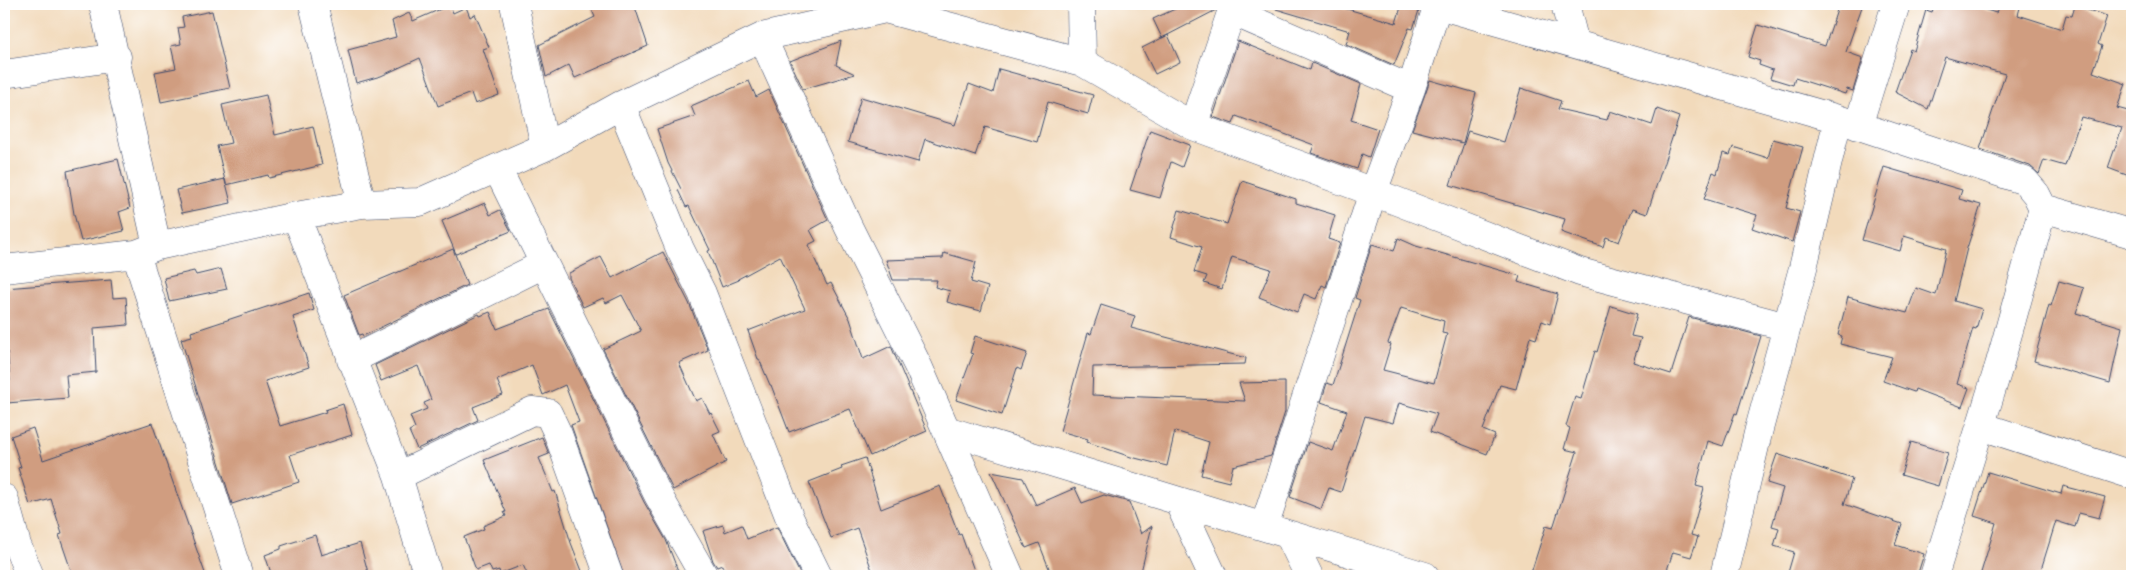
<svg xmlns="http://www.w3.org/2000/svg" width="2136" height="580" font-family="Alegreya,serif">
<style>
.building{fill:#d09d80;fill-rule:evenodd}
.lines{fill:none;stroke-linecap:round;stroke-linejoin:round}
.minor-casing{stroke:#3b496c;stroke-width:29}
.minor{stroke:#fff;stroke-width:28}
</style>
<rect width="100%" height="100%" fill="#fff"/>
<filter id="ink" filterUnits="userSpaceOnUse"><feTurbulence type="fractalNoise" baseFrequency=".02" numOctaves="2"/><feDisplacementMap in="SourceGraphic" scale="10" xChannelSelector="R" yChannelSelector="G"/><feConvolveMatrix kernelMatrix="1 2 1 2 8 2 1 2 1" color-interpolation-filters="sRGB"/></filter>
<filter id="wash" filterUnits="userSpaceOnUse"><feTurbulence type="fractalNoise" baseFrequency=".0096" numOctaves="4" result="noise"/><feDisplacementMap in="SourceGraphic" scale="20" xChannelSelector="R" yChannelSelector="G"/><feGaussianBlur stdDeviation="1.12" result="paint"/><feColorMatrix in="noise" values="0 0 0 0 0 0 0 0 0 0 0 0 0 0 0 0 0 1.4 0 .05"/><feComposite in="paint" operator="in"/></filter>
<g filter="url(#wash)">
<rect width="100%" height="100%" fill="#f2dabb"/>
<g id="blocks">
<!-- building -->
<path class="building" d="M589,4H634L648,46L575,78L569,65L546,77L539,45L595,17Z
M1186,4H1217L1216,10L1162,38L1153,19Z
M1276,4H1330L1396,23L1402,4H1421L1413,29L1409,28L1394,65L1346,44L1350,31L1276,9Z
M1839,4H1863L1846,52L1863,58L1853,91L1847,89L1845,94L1795,78L1793,85L1770,78L1773,70L1759,65L1760,61L1748,57L1758,25L1825,46Z
M1935,4H1967L1996,13L1999,4H2021L2018,15L2062,29L2066,15L2072,16L2075,6L2107,16L2098,44L2102,46L2093,72L2126,84L2117,108L2128,111L2129,107L2132,108V177L2108,168L2122,128L2081,117L2065,166L2044,160L2039,174L2030,166L1980,149L2005,74L1945,57L1928,109L1895,92L1910,49L1914,51L1926,10L1932,12Z
M450,5L453,13L466,7L470,17L475,14L489,47L483,49L499,95L475,104L471,93L438,106L420,58L381,76L356,83L348,50L396,37L392,21L409,13L413,21Z
M212,11L230,88L161,102L155,72L176,68L171,46L181,44L178,28L184,27L182,17Z
M1168,35L1180,62L1155,74L1142,48Z
M841,41L836,65L855,74L803,89L790,61Z
M1238,41L1310,70L1312,63L1361,84L1351,120L1378,129L1369,157L1362,154L1357,169L1311,153L1314,145L1236,116L1233,124L1213,117Z
M999,69L1093,95L1088,114L1048,102L1037,142L985,127L975,156L925,139L918,162L848,142L861,97L955,125L969,84L993,93Z
M1430,80L1476,93L1463,143L1412,130Z
M749,81L756,97L769,90L828,220L810,230L816,241L808,245L827,285L831,283L850,319L863,359L891,346L927,431L870,456L850,409L789,432L771,385H770L759,359H758L748,331L805,309L780,256L738,279L739,280L722,287L708,251L710,250L689,206L686,207L678,190L681,189L668,163L657,129L695,116L691,106Z
M1521,88L1561,101L1558,109L1607,120L1610,111L1652,125L1657,109L1679,117L1647,214L1632,209L1619,242L1606,237L1603,247L1561,232L1565,219L1450,185L1468,131L1504,142Z
M266,95L275,135L313,126L322,165L269,178L268,175L226,185L217,146L231,143L222,105Z
M1150,130L1190,145L1182,167L1171,162L1160,198L1130,190Z
M1773,139L1803,147L1786,208L1800,212L1792,242L1752,228L1757,215L1704,199L1713,172L1717,174L1723,153L1730,155L1733,147L1768,158Z
M118,159L130,208L119,212L124,231L81,241L74,214L67,171Z
M1884,167L1962,190L1959,199L1981,205L1967,248L1954,301L1982,309L1976,329L1973,328L1957,384L1969,388L1962,407L1915,389L1914,392L1883,381L1892,357L1840,344L1842,336L1838,335L1848,297L1907,313L1916,288L1936,295L1946,249L1904,236L1900,251L1862,240Z
M225,179L231,203L182,213L176,190Z
M1242,181L1296,199V203L1335,215L1328,239L1340,243L1326,287L1322,285L1316,299L1304,294L1297,312L1259,297L1271,269L1232,257L1222,289L1204,283L1207,276L1194,272L1202,247L1171,237L1179,210L1227,224Z
M485,203L490,215L500,210L511,231L456,254L442,221Z
M1398,238L1416,246L1520,276L1518,282L1558,294L1550,324L1542,321L1536,339L1530,337L1516,389L1500,385L1483,430L1495,435L1487,454L1430,432L1437,414L1399,403L1393,423L1365,416L1341,492L1329,488L1321,509L1290,497L1308,442L1333,451L1347,411L1321,402L1327,383L1333,385L1360,300L1355,298L1372,244L1394,251ZM1401,308L1444,321L1442,333L1447,334L1434,383L1383,370L1391,344L1388,343Z
M453,249L467,285L363,336L362,334L359,335L344,295Z
M663,252L689,303L708,350L679,363L696,401L702,398L710,414L711,413L720,431L713,434L726,462L673,490L603,349L641,331L622,295L606,303L603,298L583,307L569,278V273L601,257L612,278Z
M944,253L976,262L971,282L988,287L981,311L947,302L950,291L935,287L937,280H893L886,260L943,258Z
M221,269L227,289L169,301L164,278L194,271L196,275Z
M111,280L113,298L126,297L128,325L94,328L96,372L66,375L68,398L7,403L5,381H10L6,337H4V288Z
M2059,281L2084,288L2076,313L2122,327L2110,383L2034,361L2049,305L2051,306Z
M309,293L314,310L293,317L309,367L265,381L280,426L326,412L325,410L343,404L352,435L290,455L299,482L232,504L181,339L192,336L191,332Z
M1101,305L1135,316L1131,328L1246,358L1245,364L1093,367L1092,395L1245,401L1239,383L1285,382V412L1271,456L1233,466L1229,482L1201,475L1209,442L1175,431L1167,466L1131,457L1087,442L1088,439L1060,431L1088,333L1091,334Z
M1611,306L1637,314L1631,336L1641,338L1633,362L1671,374L1689,317L1761,336L1737,414L1735,413L1723,446L1708,441L1696,486L1704,488L1691,535L1698,537L1691,557L1673,552L1665,576H1542L1531,573L1546,526L1553,528L1577,452L1564,449L1570,428L1566,426L1575,397L1581,399L1595,351L1597,352Z
M549,309L644,502L666,540L680,576H624L571,425L579,422L565,385L543,395L532,365L497,380L503,395L473,407L478,420L417,449L409,431L415,428L410,416L427,409L424,403L431,400L418,366L381,381L375,365L479,314L480,316L490,312L497,329Z
M975,336L1027,353L1021,370L1017,368L1002,415L956,400L973,354L970,353Z
M152,423L206,576H73L59,535L62,534L51,499L30,505L18,468L21,467L11,436L33,428L43,460Z
M542,437L549,454L539,458L553,492L555,491L571,543L584,576H528L523,565L500,574L499,570L492,572L489,565L476,570L464,537L484,529L483,526L506,516L504,512H506L484,460Z
M1911,442L1948,453L1938,486L1901,475Z
M1777,454L1852,479L1844,504L1902,524L1895,545L1924,554L1917,576H1787L1794,552L1774,546L1779,528L1772,526L1783,488L1767,483Z
M865,458L881,509L940,486L959,535L961,534L976,576H874L857,528L831,538L809,482L842,469L841,466Z
M991,472L1023,478L1036,505L1075,488L1082,503L1104,495L1129,502L1141,534L1152,526L1140,576H1052L1039,543L1026,548Z
M1988,472L2061,494L2063,486L2105,497L2099,518L2079,513L2075,527L2056,521L2039,576H1980L1996,523L1974,516Z
M723,525L725,532L742,525L747,539L777,527L801,576H726L722,565L717,567L713,561L703,531Z
M315,535L321,555L360,543L369,576H272L265,555L281,549V546Z"/>
</g>
</g>
<g filter="url(#ink)">
<use href="#blocks" fill-opacity="0" stroke="#3b496c" stroke-width="1"/>
<g class="lines">
<!-- minor casing -->
<g class="minor-casing">
<path id="minor" d="M103,4L157,246
M313,4L362,204
M514,4L545,147
M1081,4L1082,62
M1565,4L1575,43
M1438,5L1838,119L2025,181L2036,194L2043,208L1999,366L1934,576
M1231,11L1411,89
M762,37L848,226L919,368L1010,576
M4,74L117,57
M621,105L680,249L702,293L790,519L818,576
M1193,126L1234,4
M1858,126L1896,4
M497,168L658,495L704,576
M2043,208L2132,234
M296,216L398,476L428,576
M136,254L239,576
M4,269L136,254L157,246L296,216L362,204L420,202L545,147L621,105L762,37L885,9L1082,62L1193,126L1373,192L1580,272L1787,327
M351,360L544,264
M1981,426L2132,475
M946,430L1425,576
M398,476L532,411L548,413L558,434L609,576
M4,498L17,545L30,576
M1178,501L1213,576
M1264,527L1373,192L1411,89L1438,4
M1289,535L1309,576
M1724,576L1759,429L1803,268L1838,119"/>
</g>
<!-- minor -->
<use href="#minor" class="minor"/>
</g>
</g>
<!-- margin -->
<rect width="2136" height="580" fill="none" stroke="#fff" stroke-width="20"/>
</svg>
